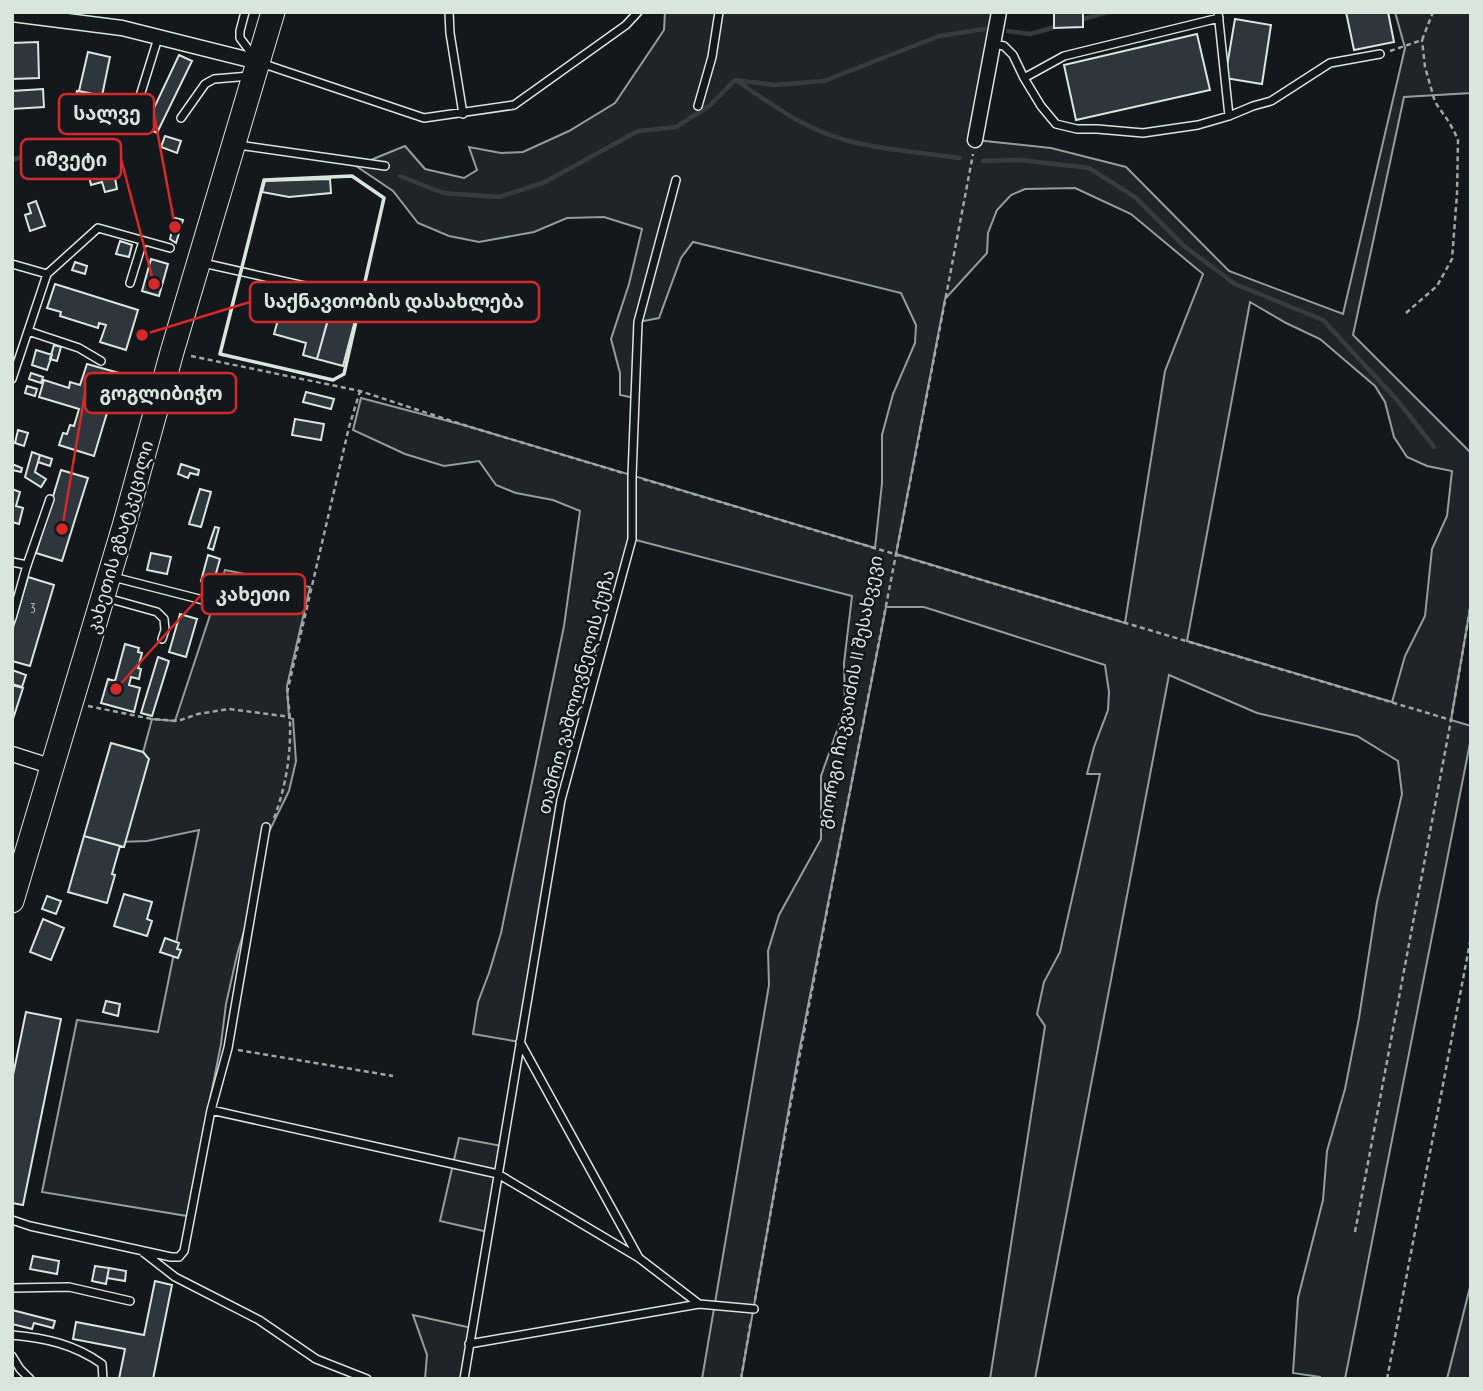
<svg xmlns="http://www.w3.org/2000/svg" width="1483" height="1391" font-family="'PT Sans Narrow','Noto Sans Georgian',sans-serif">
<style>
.green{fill:#202428;stroke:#939e99;stroke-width:2;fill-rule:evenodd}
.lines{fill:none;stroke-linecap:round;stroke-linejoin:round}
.stream{stroke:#363b3e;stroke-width:4.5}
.building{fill:#2c363c;stroke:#d8e6dc;stroke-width:2}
.service-casing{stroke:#d8e6dc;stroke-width:10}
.minor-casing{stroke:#d8e6dc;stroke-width:17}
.trunk-casing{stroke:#d8e6dc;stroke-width:25}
.path{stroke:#9da8a2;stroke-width:2.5;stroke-dasharray:5 3.5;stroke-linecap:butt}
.service{stroke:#14181c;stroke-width:7}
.minor{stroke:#14181c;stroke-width:14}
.trunk{stroke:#14181c;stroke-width:23}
.wall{stroke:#d8e6dc;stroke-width:3.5}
.labels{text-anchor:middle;stroke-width:5;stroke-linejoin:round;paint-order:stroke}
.number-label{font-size:14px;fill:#adbab4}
.street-label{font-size:18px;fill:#d8e6dc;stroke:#14181c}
.leader{fill:none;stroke:#d62828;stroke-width:2.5}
.callout-dot{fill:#d62828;stroke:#14181c;stroke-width:2.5}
.callout{fill:#14181c;stroke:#d62828;stroke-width:2.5}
.callout-label{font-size:19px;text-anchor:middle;font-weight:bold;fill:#d8e6dc}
</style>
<rect width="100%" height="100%" fill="#14181c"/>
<!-- green -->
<path class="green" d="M665,12H999L976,140L1051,148L1126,167L1229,271L1343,314L1405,48L1395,12H1471V93L1404,97L1353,335L1471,453V603L1451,720L1471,726V738L1345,1379H1321L1320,1377L1293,1373L1298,1298L1323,1200L1327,1151L1345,1089L1359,1018L1377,902L1402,794L1398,761L1357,736L1257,713L1169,675L1035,1379H990L1045,1026L1037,1014L1044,982L1060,952L1100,774H1087L1094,747L1108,710L1109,692L1105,665L924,607H886L798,1057L741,1379H702L769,985L768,951L779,915L821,839V776L845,708L844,663L852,596L632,539L561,800L520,1042L473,1034L478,1002L489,973L501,933L564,626L580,511L553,500L516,493L496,485L479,461L444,466L405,454L353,430L361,398L467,426L875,548L882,483V435L893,394L915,343L916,325L901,293L792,266L693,242L681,258L659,318L638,322L635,398L620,395V373L611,339L629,284L642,229L604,217L567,218L534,232L479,242L449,236L418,223L393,191L356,166L405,146L425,169L464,178L477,170L469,147L501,153L523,152L569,131L615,103L664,30ZM1075,188L1131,214L1203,274L1165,371L1125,623L896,554L945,299L987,253L988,233L997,210L1011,195L1025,189ZM1250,302L1286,323L1320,339L1375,386L1385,402L1394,437L1407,457L1427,466L1452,471L1447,516L1432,549L1425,616L1405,656L1392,702L1187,641Z
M225,570L310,587L287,686L289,718L293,719L296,761L289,791L259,852L251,907L237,955L226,1004L221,1044L187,1216L42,1192L77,1020L158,1032L199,830L147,841L119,842L152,719L175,721Z
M459,1138L502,1146L488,1232L440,1221Z
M1471,1283V1379H1447Z
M413,1315L472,1328L464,1379H425L427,1355Z"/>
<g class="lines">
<!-- stream -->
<path class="stream" d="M1077,21L1107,12
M1008,31L1030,34L1059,26
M737,81C770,103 803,128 842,139C880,150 921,152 960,158
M12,160L62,144
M983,161L1020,160L1089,168L1135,197L1184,246L1235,284L1323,320L1398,401L1434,447
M400,176L443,193L499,197L543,183L638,131L676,127L709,106L735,80L775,85L824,81L939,36L985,29"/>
</g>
<!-- building -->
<path class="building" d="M1054,12H1083V27L1054,28Z
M1346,12H1388L1394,42L1354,50Z
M1235,19L1271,25L1262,84L1225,78Z
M1197,34L1210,90L1076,120L1064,65Z
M38,42L39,78L12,79V43Z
M88,52L110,57L102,96L79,91Z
M179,55L192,61L157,133L145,127Z
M43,89L44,107L12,109V91Z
M77,91L89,93L88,99L83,98L81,104L75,103Z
M165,136L181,141L177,153L161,147Z
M106,153L112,178H115L117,189L105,192L102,182L91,185L87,167L89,166L87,157Z
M330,179L331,193L289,197L262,192L265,181Z
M36,201L45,226L30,231L25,215L31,213L28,204Z
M175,218L183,220L176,243L170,239Z
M120,241L132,245L129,257L116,254Z
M151,259L168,264L159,296L142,291Z
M75,262L87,266L85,274L72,270Z
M55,284L138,310L126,350L100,342L106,325L99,323L98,328L60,316L61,312L47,308Z
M283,302L317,312L316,316L328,319L317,359L303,355L306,343L274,334Z
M333,302L358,309L343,366L317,359Z
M54,345L61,347L57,361L50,359Z
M36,350L52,355L47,370L32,365Z
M87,364L119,373L94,456L59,445L63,433L67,434L70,425L74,426L79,409L39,397L44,380L69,388L70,382L80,385Z
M31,373L43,377L41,383L29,379Z
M27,386L37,389L35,396L25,393Z
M306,392L334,399L331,409L303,402Z
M295,419L324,424L321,440L292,435Z
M18,430L28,433L24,446L15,443Z
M32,452L40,455L35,472L46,479L41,487L25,477Z
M40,455L52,459L50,466L38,462Z
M12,464L22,468L21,472L12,470Z
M181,464L199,470L198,475L190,473L188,478L178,474Z
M61,470L88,478L62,561L36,553Z
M12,489L20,492L16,506L23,508L19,524L12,522Z
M200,489L211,492L201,527L189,524Z
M215,527L219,528L213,550L208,548Z
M151,553L171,557L167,574L147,570Z
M208,555L220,559L213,584L201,581Z
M28,577L54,585L30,666L12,661V631Z
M180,614L197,619L186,657L169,652Z
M125,644L139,648L138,652L142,653L138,668L141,669L139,679L131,677L129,685L140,688L134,712L101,703L108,679L115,681Z
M158,657L169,661L152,716L141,713Z
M12,670L26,675L22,687L12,684Z
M12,685L23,688L12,722Z
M111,743L143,752L149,759L124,847L84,836Z
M84,836L120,846L112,874L115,875L107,903L68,892Z
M124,894L152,902L147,919L152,921L147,936L114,926Z
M47,896L61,901L56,914L42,909Z
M43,919L64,928L51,960L30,952Z
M165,938L179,943L177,949L181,950L178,958L160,952Z
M106,1001L120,1004L118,1016L103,1012Z
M26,1012L61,1019L23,1205L12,1203V1080Z
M33,1256L59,1261L57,1274L30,1269Z
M95,1266L109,1268L106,1284L92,1281Z
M109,1268L126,1271L125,1281L107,1278Z
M155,1281L172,1285L153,1379H119L125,1349L73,1339L76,1322L144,1335Z
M12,1310L55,1321L53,1328L34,1323L32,1329L12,1324Z"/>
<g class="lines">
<!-- service casing -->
<g class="service-casing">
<path id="service" d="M245,12L240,31V38L258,62L424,118L514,105L626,25L638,12
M449,12L450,33L463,114
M1218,12L1229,116
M993,44L1004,46L1013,55L1024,78L1041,106L1056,124L1077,129H1097L1143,133L1198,125L1229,116L1253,106L1271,101L1330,63L1380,54
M1024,78L1064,56L1219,18
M698,106L712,57L719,12
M135,112L158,38
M181,118L205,84L214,79L250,76
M238,145L385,166
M203,263L318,289
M12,264L47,274
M130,283L143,241
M28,331L79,348L101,361
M12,379L47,274L98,228L170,248
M12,562L27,565L12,618
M27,565L50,499
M113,577L207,601
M107,598L157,612L164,619L165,630L162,639
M520,1042L639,1258
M211,1110L498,1174L639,1258L699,1304
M12,1220L30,1226L171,1257H179L184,1251L211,1110L228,1048L266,827
M143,1252L175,1277L259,1320L316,1359L367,1379
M12,1288L69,1287L130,1301
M12,1335C45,1338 74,1344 102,1364L103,1379
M469,1344L699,1304L754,1309
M12,1356L20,1369L30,1379
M464,1379L561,800L632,539V476L638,322L676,180"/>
</g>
<!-- minor casing -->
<g class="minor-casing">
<path id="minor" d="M12,14L122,28L258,62
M975,140L999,12
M12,754L53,767"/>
</g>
<!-- trunk casing -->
<g class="trunk-casing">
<path id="trunk" d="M12,901L124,526L172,352L273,12"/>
</g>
<!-- path -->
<path class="path" d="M1390,51L1422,40L1433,12
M1406,313L1437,286L1452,259L1457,194L1458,139L1449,122L1435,102L1425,67L1422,40
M191,356L360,391L467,426L623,473
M643,479L1451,720
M88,706L152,719L178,721L198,714L229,709L291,717
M274,818C289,779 294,734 287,693L349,427L360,391
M238,1050L393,1076
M1355,1232L1451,720L1471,603
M755,1300C823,917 901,536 973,154
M741,1379L751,1320
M1387,1379L1471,937"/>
<!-- service -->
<use href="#service" class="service"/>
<!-- minor -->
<use href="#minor" class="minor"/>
<!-- trunk -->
<use href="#trunk" class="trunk"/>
<!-- wall -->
<path class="wall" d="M352,176L384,198L344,374L333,380L220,354L264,180Z"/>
</g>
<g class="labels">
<!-- number labels -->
<g class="number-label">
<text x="33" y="613">3</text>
</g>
<!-- street labels -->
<g class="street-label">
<text transform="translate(120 537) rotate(-74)" y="6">კახეთის გზატკეცილი</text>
<text transform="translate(576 692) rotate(-75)" y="6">თამრო ვაშლოვნელის ქუჩა</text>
<text transform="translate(850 692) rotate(-79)" y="6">გიორგი ჩიკვაიძის II შესახვევი</text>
</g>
</g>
<!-- callouts -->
<path class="leader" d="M175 227L154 114M154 284L121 159M142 335L250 302M62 529L85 393M116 689L202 594"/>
<g class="callout-dot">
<circle cx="175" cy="227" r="7"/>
<circle cx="154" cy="284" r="7"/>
<circle cx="142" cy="335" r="7"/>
<circle cx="62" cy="529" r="7"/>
<circle cx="116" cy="689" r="7"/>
</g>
<g class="callout">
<rect x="59" y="94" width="95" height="40" rx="7"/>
<rect x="21" y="139" width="100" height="40" rx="7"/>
<rect x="250" y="282" width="289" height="40" rx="7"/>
<rect x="85" y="373" width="151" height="40" rx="7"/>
<rect x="202" y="574" width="103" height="40" rx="7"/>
</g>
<g class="callout-label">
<text x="107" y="120">სალვე</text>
<text x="71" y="166">იმვეტი</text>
<text x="394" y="308">საქნავთობის დასახლება</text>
<text x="161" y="400">გოგლიბიჭო</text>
<text x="253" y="601">კახეთი</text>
</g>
<!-- border -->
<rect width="1483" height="1391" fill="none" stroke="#d8e6dc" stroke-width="28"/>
</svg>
